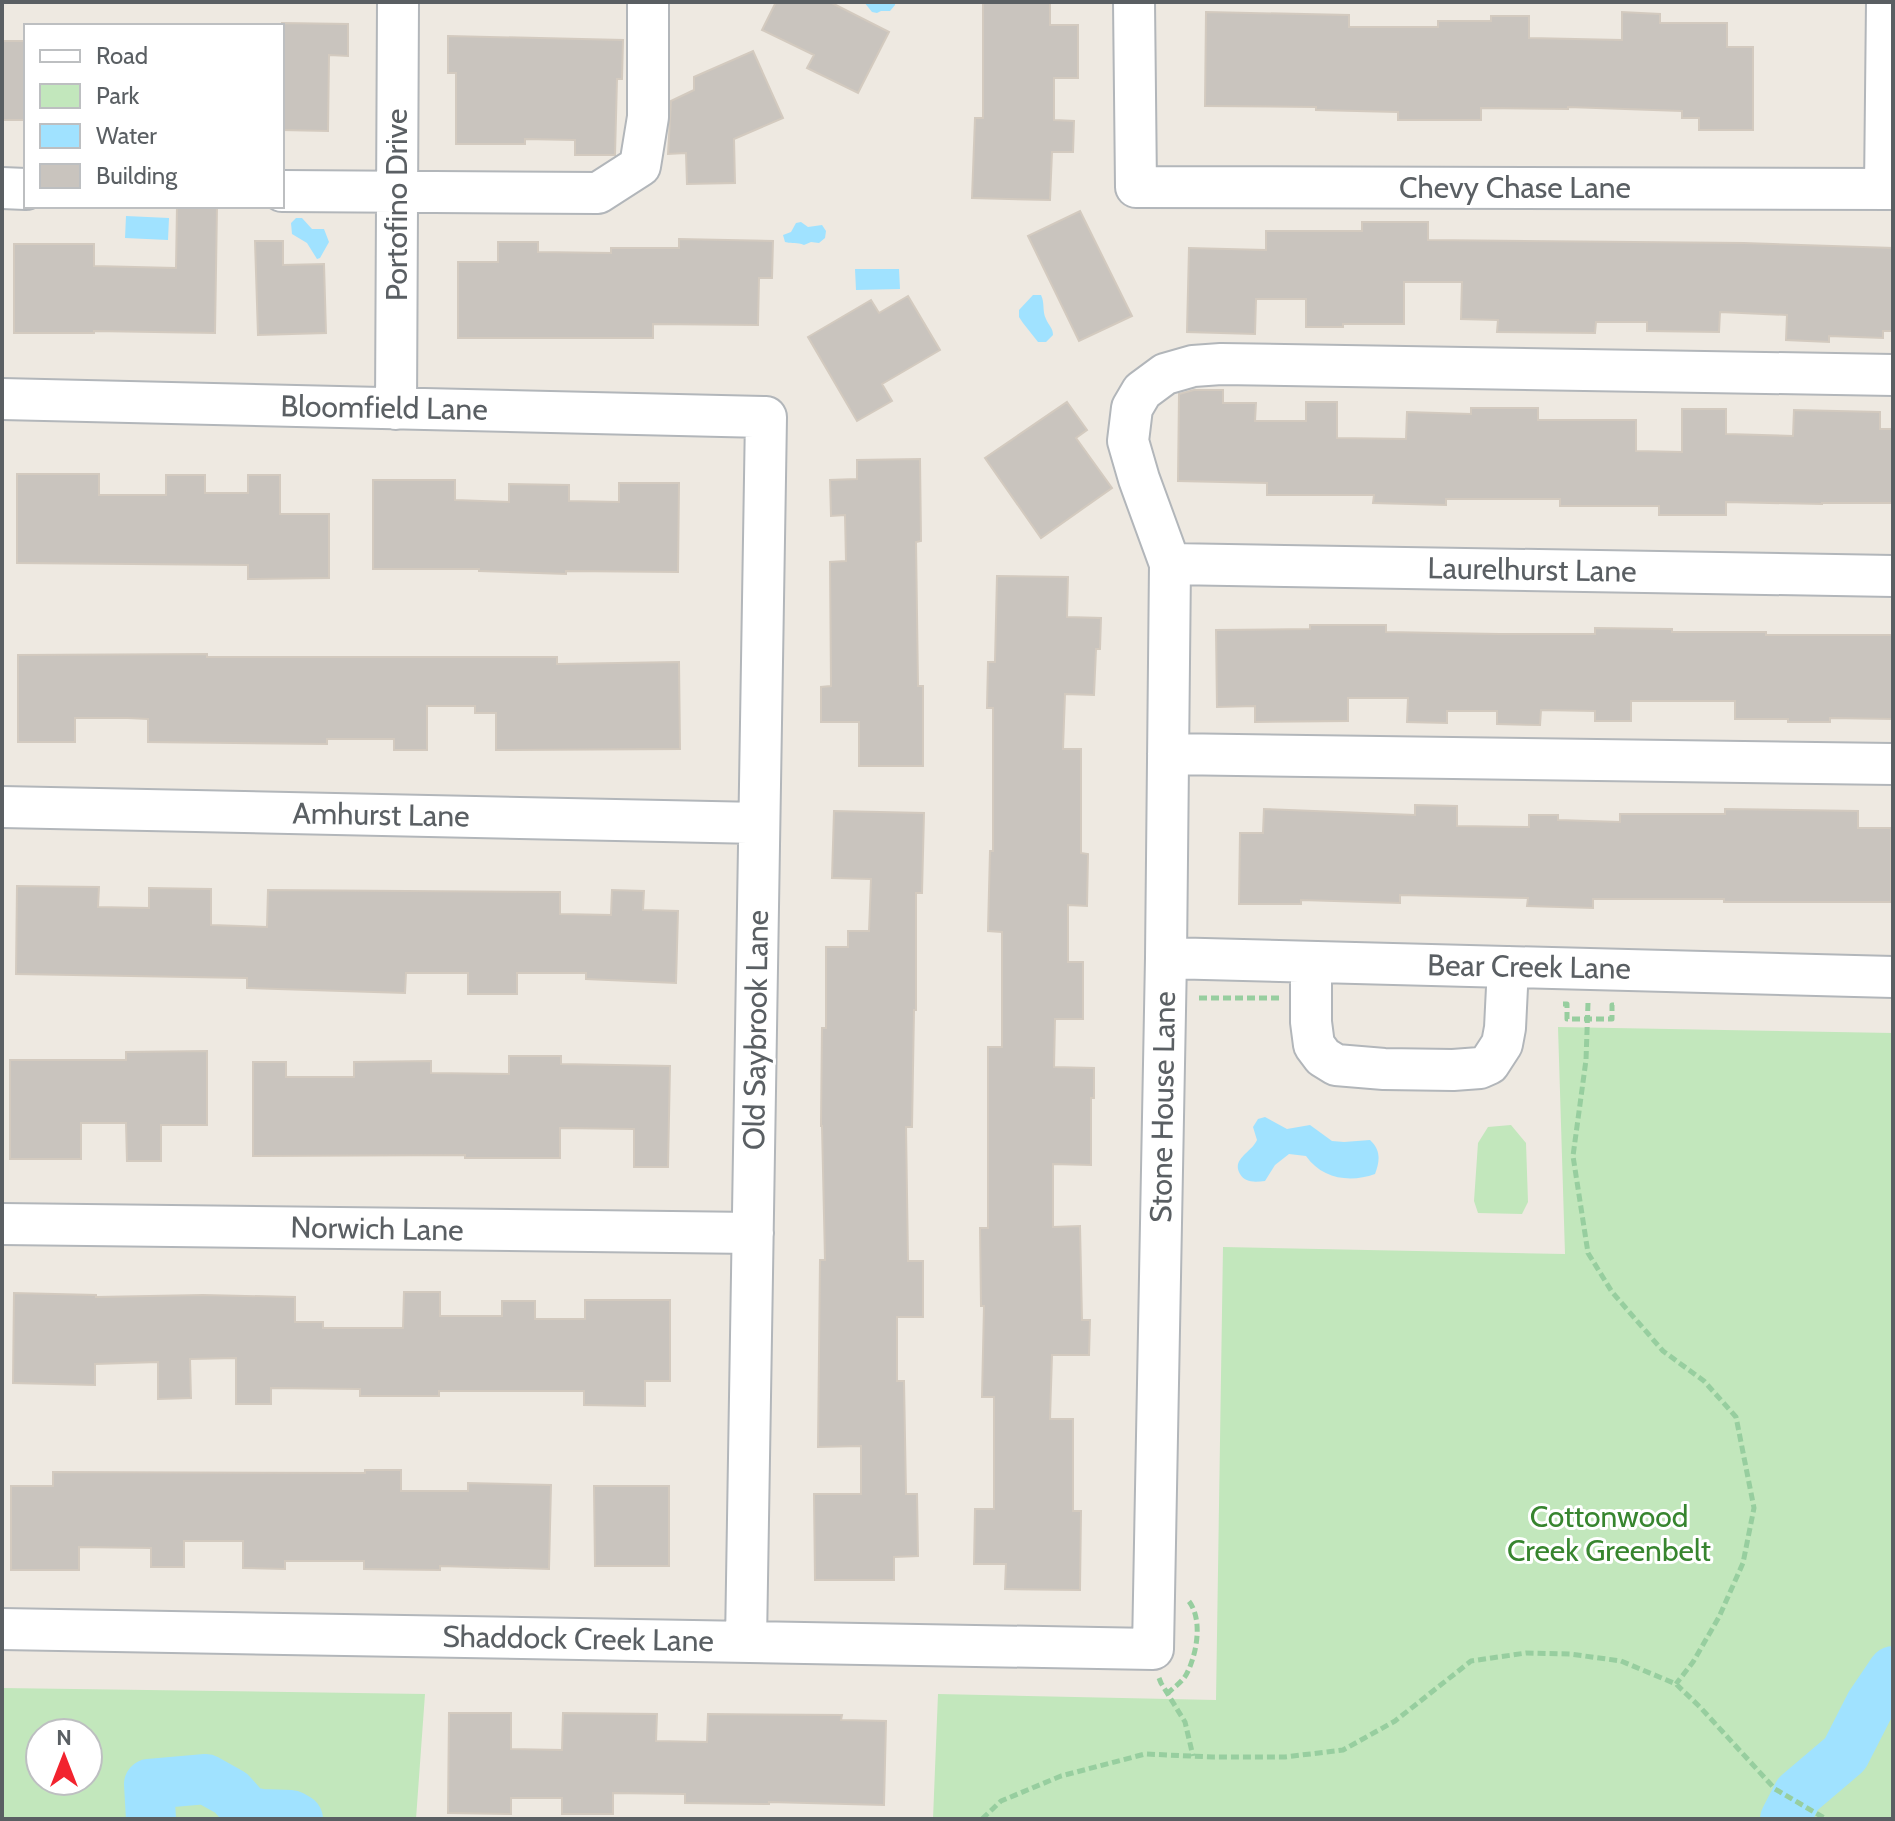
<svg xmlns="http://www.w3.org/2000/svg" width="1895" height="1821" font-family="Cabin,sans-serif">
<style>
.green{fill:#c2e7bc;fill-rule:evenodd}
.water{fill:#a0e2ff}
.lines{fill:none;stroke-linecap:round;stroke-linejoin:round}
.river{stroke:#a0e2ff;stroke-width:50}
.building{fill:#c9c4be;stroke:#d3cabf;stroke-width:2}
.minor-casing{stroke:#b2b6ba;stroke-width:44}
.path{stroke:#97ce9f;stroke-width:5;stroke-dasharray:8 4;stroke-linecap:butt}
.minor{stroke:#fff;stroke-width:40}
.labels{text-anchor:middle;stroke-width:6;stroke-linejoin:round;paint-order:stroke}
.street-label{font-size:30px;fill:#5a5f63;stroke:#fff}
.park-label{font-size:30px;fill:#37852f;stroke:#fff}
</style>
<rect width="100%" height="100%" fill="#eee9e1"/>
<!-- green -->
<path class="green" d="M1558,1027L1893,1033V1819H933L938,1694L1216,1700L1223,1247L1565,1254Z
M1511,1125L1526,1143L1528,1202L1522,1214L1478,1213L1474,1201L1478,1143L1488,1127Z
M2,1688L425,1694L416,1819H2ZM40,1733H88V1781H40Z"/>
<!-- water -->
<path class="water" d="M864,2H895V5L890,11H881L877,13L872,12Z
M126,216L169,218L168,240L125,238Z
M296,218H302L312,229H324L329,242L320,258L317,259L307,243L292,234L291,223Z
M801,222L808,227L822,225L826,231L825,238L819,243L811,242L804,245C797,242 792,244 785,242L783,235L791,232L796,223Z
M899,269L900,289L856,290L855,269Z
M1033,295H1041C1045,303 1042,311 1046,319C1049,326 1053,328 1053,335L1046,342H1038L1023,323L1019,317V310Z
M1265,1117L1287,1129L1310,1125L1332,1141L1344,1142L1370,1140C1381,1150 1380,1161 1375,1174C1350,1183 1322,1179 1306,1156L1289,1154L1275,1165L1265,1181C1255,1182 1245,1183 1240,1174C1231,1159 1252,1152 1257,1140L1253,1127L1258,1119Z"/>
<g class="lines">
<!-- river -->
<path class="river" d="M151,1819L149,1784L206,1779L231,1793L247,1811L261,1814L291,1815L298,1819
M1785,1819L1798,1794L1845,1754L1870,1705L1893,1671"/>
</g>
<!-- building -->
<path class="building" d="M776,2H830L889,32L858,93L807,68L814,55L762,30Z
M983,2H1050V25H1078V78H1054V120L1074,121L1073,152H1052L1050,200L972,198L975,118H983Z
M1206,12L1349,15V27H1438V21H1491V16H1529V38L1622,40V12L1660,14V23H1727V47H1753V130H1699V118H1682V111L1568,107V109L1481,108V120H1398V112L1316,110V107L1205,106Z
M282,23L348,24V56L329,55L328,131L282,130Z
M448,36L623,40L622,79H617L615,155H575V140L525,139V144H456V73H448Z
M2,41H26V120H2Z
M753,51L783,118L734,139L735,183L687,184L686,153L668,154L671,101L694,90V77Z
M177,206H217L215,333L94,331V333H14V244H94V266L176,268Z
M1080,211L1132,316L1079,341L1028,236Z
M1362,222H1428V240L1744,243L1893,248V331H1883V338L1829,336V342L1786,340L1787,315L1720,312L1719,332L1647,331V322H1596L1595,333L1497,332L1498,320L1461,319L1462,282H1404V324H1343V327H1306V299H1256L1255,334L1187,332L1189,248L1266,250V231H1362Z
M679,239L773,241L772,278H759L758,325L653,324V338H458V262H498V242H538V252L611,253V248H679Z
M255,241H283V265L324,264L326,333L258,335Z
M908,296L940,350L882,384L892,401L857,421L808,337L871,300L879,313Z
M1194,390H1223V403H1256L1255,421H1306V402H1337V438L1406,439L1407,412L1471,414V408H1538V420H1636V451L1682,452V409H1726V434L1793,436L1794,410L1880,412V429H1893V503H1822V504L1726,502V515H1659V506H1560V499H1446V505L1373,503L1374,495H1267V483L1178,481L1179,394Z
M1067,402L1087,430L1076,438L1112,488L1041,538L985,458Z
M920,459L921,541L916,542L918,686H923V766H859V722H821V687L831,686L830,562L846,561L845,515L831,516L830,480L857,479V460Z
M17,474H99V495H166V475H205V493H248V475H280V514H329V578L248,579V565L17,563Z
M373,480H455V500L509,502V484L569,485V501L619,502V483H679L678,572L566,571V574L479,571V569H373Z
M997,576L1068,577L1067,617L1101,618L1100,649H1096L1094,695L1065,694L1063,749H1081V853L1088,854L1087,906L1068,905V962H1083V1019H1055L1054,1067L1094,1068V1098H1091V1165L1053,1164V1227L1080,1226L1082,1320H1090L1089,1355H1052L1050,1419H1073V1511H1081L1080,1590L1005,1589L1006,1564H974L975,1509H994V1397H982L984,1306H981L980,1228H988V1047H1002V932L988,931L990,851H993V708H987L988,662H995Z
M1310,625H1386V632L1499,634H1595V628L1672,629V632H1766V635H1893V719L1830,718V722H1788V719H1735V701H1631V721H1595V711L1541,710L1540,725L1497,724V711H1447V723L1407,722L1408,698H1348V721L1255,722V706L1217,707L1216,630L1310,629Z
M207,654V657H557V664L679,662L680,749L496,750V713H475V706H427V750H394V739H327V744L148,742V719L128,718H75V742H18V655Z
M1415,805L1457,806V826L1529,827V815H1558V820L1620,822V814H1725V809L1858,811V828H1891V902H1724V899H1593V908L1527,906L1528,898L1400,895V903L1301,900V904H1239L1240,833H1263L1264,809L1415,815Z
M834,811L924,813L922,893H916V1010H914L912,1127H906L908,1261H923V1317H897V1381H904L906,1494H917L918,1556L894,1557V1580H815L814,1494H861V1446L818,1447L820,1260H825L822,1126H821L822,1028H826V947H848V931H869L871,879L832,878Z
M17,886L99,887L98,907L149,908V888L211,889V925L267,927L268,890L560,892V914L611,915L612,890L644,891L643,910L678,911L676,983L586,979V973H517V994H468V973H406L405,993L247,988V978L16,974Z
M207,1051V1125H161V1161H127L126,1123H81V1159H10V1060H126V1052Z
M509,1056H561V1064L670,1066L668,1167H634V1129L560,1128V1158H465V1155L253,1156V1062H286V1077H354V1062L431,1061V1073L509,1074Z
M404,1292H440V1316H502V1301H535V1319H585V1300H670V1381H645V1406L584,1405V1391H439V1396H360V1389L271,1388V1404H236V1358L190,1359L191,1398L158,1399V1362L95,1364V1385L13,1383L14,1293L96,1295V1297L203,1295L295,1297V1322H323V1328H403Z
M365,1470H401V1491H468V1483L551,1485L549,1569L440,1566V1570L364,1569V1561H285V1569L243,1568V1541H184V1567H151V1548L79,1547V1570H11V1486H53V1472L365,1473Z
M594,1486H669V1566H595Z
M449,1713H511V1749L562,1750L563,1713L657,1714L656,1741L707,1742L708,1714L842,1715L841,1720L886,1721L884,1805L769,1802V1804L685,1803V1794L613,1793V1814H562V1798H511V1814L448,1813Z"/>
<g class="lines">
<!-- minor casing -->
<g class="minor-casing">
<path id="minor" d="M1134,2L1136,187L1893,189
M2,188L26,189
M1885,189L1887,2
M282,191L598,193L640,166L648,117V2
M2,399L766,417L746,1642
M396,409L398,2
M1170,564L1893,576
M1168,754L1893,764
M2,807L759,823
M1166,958L1893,977
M1311,962V1022L1314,1045L1323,1057L1336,1065L1384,1069L1453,1070L1480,1068L1489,1064L1502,1044L1505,1028L1508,967
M2,1224L753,1233
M2,1629L1153,1649L1166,958L1170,564L1139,479L1128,441L1132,408L1142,391L1165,374L1193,366L1221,364L1893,375"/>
</g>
<!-- path -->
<path class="path" d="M1199,998H1281
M1588,1003L1586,1060L1573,1156L1588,1253L1612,1292L1663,1351L1704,1381L1736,1417L1754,1508L1743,1563L1719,1617L1693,1662L1676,1684
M1563,1004H1567V1019H1612V1005H1616
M1159,1678L1161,1683L1185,1722L1193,1756
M1167,1694C1173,1688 1182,1682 1186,1675C1197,1655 1204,1617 1187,1599
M982,1819L1001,1801L1061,1776L1145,1754L1213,1757H1285L1343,1750L1395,1721L1471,1661L1526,1653L1570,1654L1621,1661L1676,1684L1700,1707L1775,1789L1826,1819"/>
<!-- minor -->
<use href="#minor" class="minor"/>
</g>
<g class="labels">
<!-- street labels -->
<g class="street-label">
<text x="1515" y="198">Chevy Chase Lane</text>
<text transform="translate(397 205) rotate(-90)" y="10">Portofino Drive</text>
<text transform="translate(384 408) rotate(1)" y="10">Bloomfield Lane</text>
<text transform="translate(1532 570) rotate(1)" y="10">Laurelhurst Lane</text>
<text transform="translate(381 815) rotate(1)" y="10">Amhurst Lane</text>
<text transform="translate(1529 967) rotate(1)" y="10">Bear Creek Lane</text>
<text transform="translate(756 1030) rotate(-89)" y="10">Old Saybrook Lane</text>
<text transform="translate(1163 1107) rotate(-89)" y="10">Stone House Lane</text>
<text transform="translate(377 1229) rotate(1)" y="10">Norwich Lane</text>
<text transform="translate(578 1639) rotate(1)" y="10">Shaddock Creek Lane</text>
</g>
<!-- park labels -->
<g class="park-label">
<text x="1609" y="1527">Cottonwood<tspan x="1609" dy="34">Creek Greenbelt</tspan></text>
</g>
</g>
<!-- border -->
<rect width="1895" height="1821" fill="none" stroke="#5a5f63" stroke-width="8"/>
<!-- legend -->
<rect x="24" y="24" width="260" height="184" fill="#ffffff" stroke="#bdbfc1" stroke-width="2"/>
<rect x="40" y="50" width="40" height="12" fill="#ffffff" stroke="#bdbfc1" stroke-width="2"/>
<text x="96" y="64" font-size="24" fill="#5a5f63">Road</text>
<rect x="40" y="84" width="40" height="24" fill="#c2e7bc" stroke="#bdbfc1" stroke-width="2"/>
<text x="96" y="104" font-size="24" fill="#5a5f63">Park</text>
<rect x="40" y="124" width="40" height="24" fill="#a0e2ff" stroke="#bdbfc1" stroke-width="2"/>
<text x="96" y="144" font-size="24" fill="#5a5f63">Water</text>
<rect x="40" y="164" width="40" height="24" fill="#c9c4be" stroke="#bdbfc1" stroke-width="2"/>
<text x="96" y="184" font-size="24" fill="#5a5f63">Building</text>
<!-- north arrow -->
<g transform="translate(64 1757)"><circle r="38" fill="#ffffff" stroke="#bdbfc1" stroke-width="2"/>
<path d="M0-6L14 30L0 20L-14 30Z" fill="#f2232e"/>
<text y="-12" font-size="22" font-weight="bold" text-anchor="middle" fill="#5a5f63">N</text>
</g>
</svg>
